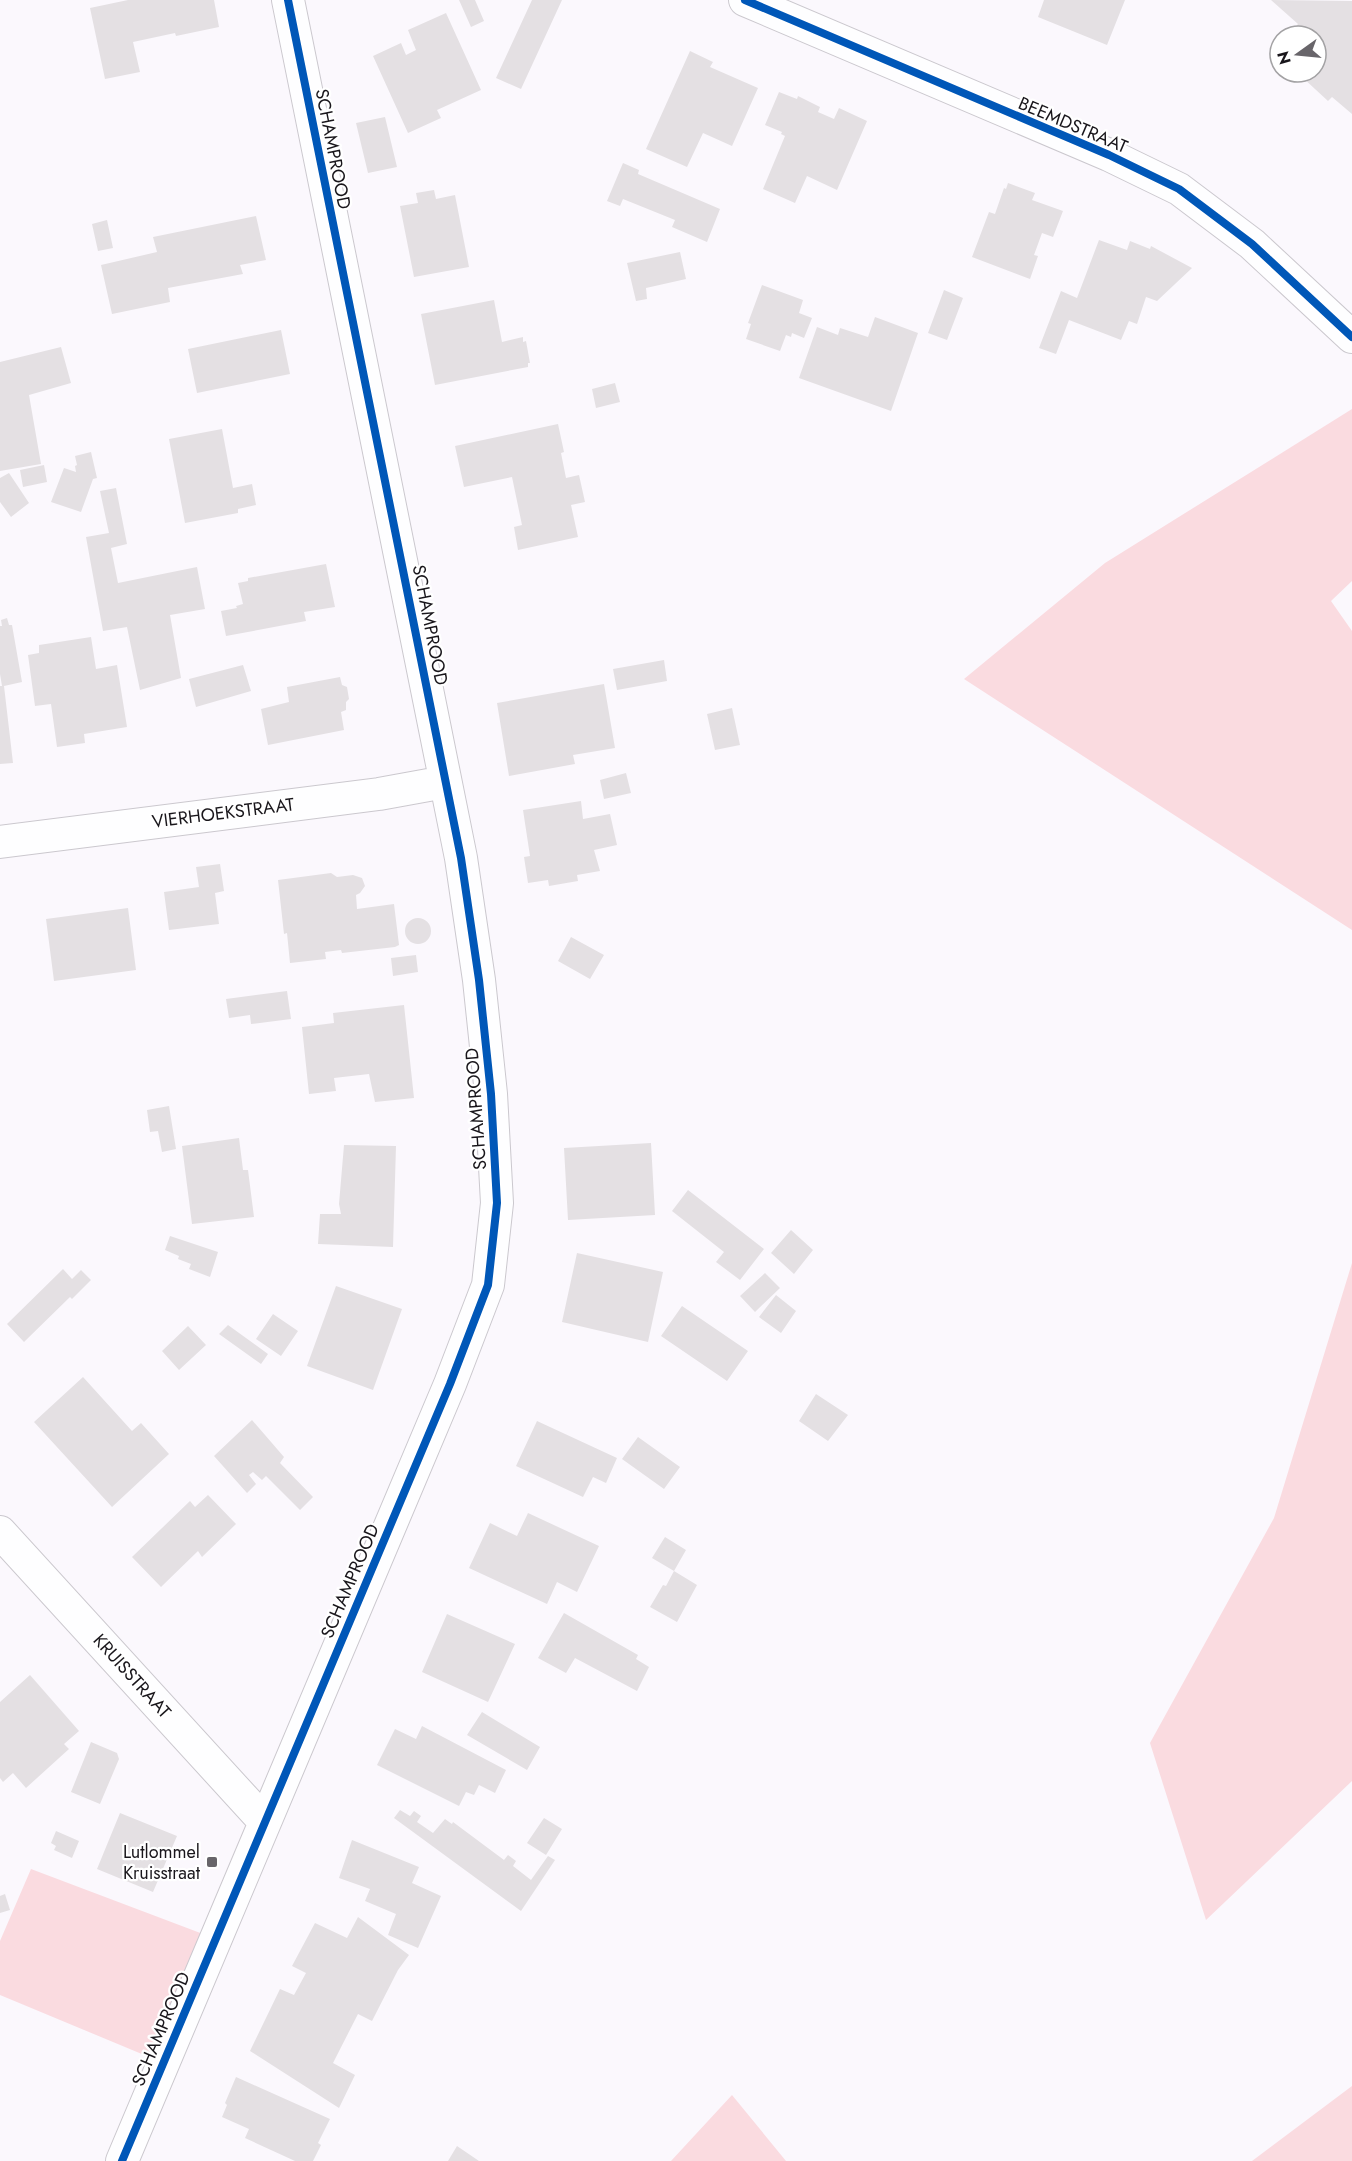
<svg xmlns="http://www.w3.org/2000/svg" width="1352" height="2161" font-family="Jost,sans-serif">
<style>
.green{fill:#fadbe0}
.building{fill:#e4e0e3}
.lines{fill:none;stroke-linecap:round;stroke-linejoin:round}
.minor-casing{stroke:#cbc8ce;stroke-width:34}
.minor{stroke:#fefeff;stroke-width:32}
.cycleway-casing{stroke:#fff;stroke-width:11}
.cycleway{stroke:#0057b8;stroke-width:8}
.poi-dot{fill:#68656a;stroke:#fff;stroke-width:2}
.labels{text-anchor:middle;stroke-width:4.5;stroke-linejoin:round;paint-order:stroke}
.street-label{font-size:18px;fill:#19161b;stroke:#fff}
.poi-label{font-size:18px;fill:#19161b;stroke:#fff;text-anchor:end}
</style>
<rect width="100%" height="100%" fill="#fbf8fd"/>
<!-- green -->
<path class="green" d="M1352,409V581L1331,601L1352,631V930L964,679L1105,563Z
M1352,1263V1781L1206,1920L1150,1743L1274,1518Z
M31,1869L203,1934L149,2057L0,1995V1941Z
M1352,2086V2161H1252Z
M732,2095L786,2161H671Z"/>
<!-- building -->
<path class="building" d="M128,0H214L219,27L176,36L175,33L133,42L140,72L105,79L90,8Z
M459,0H475L484,21L471,27Z
M532,0H562L521,89L496,78Z
M1044,0H1125L1107,45L1038,17Z
M1271,0L1352,1V114L1332,97L1328,101L1302,77L1306,72H1316V36H1288L1298,24Z
M446,13L481,90L437,110L441,118L408,133L373,56L401,43L406,55L416,50L408,30Z
M690,51L713,62L710,67L758,88L732,146L703,133L687,167L646,149Z
M779,92L797,99L798,96L820,107L818,112L834,119L839,108L867,121L837,190L807,176L795,203L763,189L785,136L781,134L782,132L765,125Z
M385,117L397,167L368,173L356,123Z
M623,163L639,170L638,174L720,209L707,242L672,227L675,220L623,199L620,206L607,201Z
M1008,183L1035,193L1032,200L1063,211L1053,237L1042,233L1034,255L1038,256L1030,279L972,257L989,212L995,214L1004,188L1006,189Z
M434,190L436,199L455,195L469,267L414,277L400,206L418,203L416,193Z
M256,216L266,260L240,265L243,274L168,288L170,302L112,314L101,265L157,252L153,237Z
M107,220L113,248L98,251L92,224Z
M1099,240L1127,250L1130,241L1150,249L1151,246L1192,268L1157,301L1146,297L1137,324L1129,321L1121,340L1069,320L1056,354L1039,348L1061,291L1077,298Z
M680,252L686,279L646,288L647,299L636,301L627,263Z
M762,285L803,300L799,313L812,318L804,338L792,333L791,337L786,335L780,351L746,339L751,324L748,323Z
M944,290L963,298L947,340L928,333Z
M494,300L502,342L523,337V342L526,341L530,363H528V367L435,385L421,314Z
M875,317L918,333L891,411L799,378L817,327L838,335L840,328L868,337Z
M281,330L290,374L197,393L188,349Z
M61,347L71,383L29,395L41,464L0,471V362Z
M615,383L620,402L596,408L592,389Z
M558,424L564,452L561,453L566,478L579,475L585,502L571,505L578,537L518,550L514,527L522,525L512,477L464,487L455,446Z
M222,429L233,488L252,484L256,505L238,509V513L185,523L169,439Z
M91,452L97,478L93,479L81,512L51,502L64,468L76,472L75,466L77,465L75,456Z
M44,465L47,482L23,487L20,470Z
M9,473L29,503L11,517L0,502V478Z
M116,488L127,544L111,548L118,583L197,567L205,609L170,615L181,678L140,690L127,627L103,631L86,537L109,533L100,491Z
M326,564L335,607L304,612L306,621L226,636L221,611L237,608L236,606L243,604L238,583L248,581V578Z
M7,618L9,625H12L22,682L4,686L13,763L0,764V686H2L0,674V626H2L1,620Z
M91,637L96,669L117,665L127,727L84,734L85,743L57,747L51,704L35,706L28,655L39,653V645Z
M664,660L667,681L617,690L613,669Z
M243,665L251,691L196,707L189,679Z
M340,677L342,685L347,687L349,699L346,702V710L341,712L344,730L268,745L261,709L289,702L287,687Z
M604,684L615,748L573,755L575,764L509,776L497,703Z
M732,708L740,745L715,750L707,714Z
M626,773L631,793L604,799L600,780Z
M581,801L583,819L610,814L617,845L594,850L600,871L577,875L578,881L549,886L548,880L528,883L524,857L530,856L523,810Z
M220,864L224,891L215,893L219,924L169,930L164,892L199,887L196,867Z
M331,873L337,877L353,875L362,878L365,886L360,893L356,895L357,909L394,904L399,945L395,947L342,953L341,950L325,952L326,959L290,963L287,933L284,934L278,880Z
M128,908L136,970L54,981L46,919Z
M405 931a13 13 0 1 1 26 0a13 13 0 1 1-26 0Z
M571,937L604,955L590,979L558,961Z
M416,955L418,972L393,976L391,958Z
M287,991L291,1019L251,1024L250,1015L229,1018L226,999Z
M404,1005L414,1098L375,1102L369,1074L334,1078L336,1091L309,1094L302,1027L334,1023L333,1013Z
M169,1106L176,1149L162,1152L158,1131L150,1132L147,1110Z
M239,1138L243,1170H248L254,1217L192,1224L182,1146Z
M651,1143L655,1215L568,1220L564,1148Z
M344,1145L396,1146L393,1247L318,1244L320,1214H341L339,1204Z
M688,1190L764,1249L740,1280L716,1262L724,1252L672,1211Z
M791,1230L813,1250L794,1274L771,1253Z
M170,1236L218,1252L210,1277L189,1269L191,1264L178,1259L179,1256L165,1250Z
M577,1253L663,1272L648,1342L562,1322Z
M63,1269L72,1279L81,1270L91,1280L72,1299L70,1297L24,1342L7,1324Z
M765,1273L780,1288L755,1312L740,1296Z
M336,1286L402,1309L373,1390L307,1366Z
M776,1295L796,1311L781,1333L759,1317Z
M682,1306L748,1351L727,1381L661,1336Z
M273,1314L298,1331L281,1356L256,1339Z
M228,1325L268,1354L261,1364L219,1334Z
M188,1326L206,1345L179,1370L162,1351Z
M83,1377L132,1431L141,1423L169,1454L112,1507L34,1422Z
M816,1394L848,1415L828,1441L799,1421Z
M252,1420L284,1457L280,1463L313,1497L300,1510L266,1476L262,1480L253,1472L249,1475L256,1484L247,1493L214,1456Z
M537,1421L617,1458L606,1483L593,1477L583,1497L516,1466Z
M638,1437L680,1467L664,1489L622,1459Z
M208,1495L236,1524L202,1557L198,1551L161,1587L132,1557L190,1501L195,1507Z
M528,1513L599,1546L577,1592L557,1582L547,1604L469,1568L490,1523L517,1536Z
M665,1537L686,1550L674,1571L652,1558Z
M674,1571L697,1585L677,1622L650,1607L663,1585L666,1586Z
M564,1613L638,1655L636,1659L649,1667L637,1691L575,1658L566,1673L538,1658Z
M447,1614L515,1644L488,1702L422,1672Z
M30,1675L79,1731L64,1744L69,1749L26,1788L13,1773L3,1782L0,1778V1702Z
M482,1712L540,1747L527,1770L467,1735Z
M422,1726L506,1770L495,1793L479,1785L474,1795L466,1792L459,1806L377,1765L395,1729L416,1739Z
M91,1742L117,1753L119,1759L100,1804L71,1792Z
M400,1810L410,1816L414,1811L421,1816L417,1822L433,1833L445,1819L452,1824L453,1822L504,1860L508,1855L516,1861L513,1866L531,1880L548,1856L555,1860L521,1911L394,1818Z
M120,1813L177,1836L153,1892L97,1869Z
M544,1818L562,1829L546,1855L527,1843Z
M56,1831L79,1841L72,1858L54,1850L56,1846L51,1843Z
M352,1840L419,1867L412,1883L441,1896L418,1948L388,1935L396,1914L365,1901L370,1889L339,1878Z
M5,1894L10,1910L0,1913V1896Z
M358,1917L409,1955L398,1970L372,2021L358,2014L333,2063L355,2075L339,2108L250,2051L280,1989L294,1995L306,1973L292,1966L315,1923L347,1938Z
M236,2077L330,2119L318,2143L321,2145L313,2161H295L245,2138L249,2129L222,2117L227,2105L225,2103Z
M457,2146L479,2161H448Z"/>
<g class="lines">
<!-- minor casing -->
<g class="minor-casing">
<path id="minor" d="M745,0L1109,155L1179,189L1252,244L1352,337
M0,842L379,794L445,782
M0,1532L264,1821
M122,2161L450,1384L488,1285L497,1203L491,1094L479,980L461,858L288,0"/>
</g>
<!-- minor -->
<use href="#minor" class="minor"/>
<!-- cycleway casing -->
<g class="cycleway-casing">
<path id="cycleway" d="M745,0L1109,155L1179,189L1252,244L1352,337
M122,2161L450,1384L488,1285L497,1203L491,1094L479,980L461,858L288,0"/>
</g>
<!-- cycleway -->
<use href="#cycleway" class="cycleway"/>
</g>
<!-- markers -->
<rect class="poi-dot" x="206" y="1856" width="12" height="12" rx="3"/>
<g class="labels">
<!-- street labels -->
<g class="street-label">
<text transform="translate(1073 125) rotate(23)" y="6">BEEMDSTRAAT</text>
<text transform="translate(333 149) rotate(79)" y="6">SCHAMPROOD</text>
<text transform="translate(430 625) rotate(79)" y="6">SCHAMPROOD</text>
<text transform="translate(223 813) rotate(-7)" y="6">VIERHOEKSTRAAT</text>
<text transform="translate(476 1109) rotate(-94)" y="6">SCHAMPROOD</text>
<text transform="translate(350 1581) rotate(-67)" y="6">SCHAMPROOD</text>
<text transform="translate(132 1676) rotate(48)" y="6">KRUISSTRAAT</text>
<text transform="translate(161 2029) rotate(-67)" y="6">SCHAMPROOD</text>
</g>
<!-- poi labels -->
<g class="poi-label">
<text x="200" y="1858">Lutlommel<tspan x="200" dy="21">Kruisstraat</tspan></text>
</g>
</g>
<!-- north arrow -->
<g transform="translate(1298 54) rotate(255)"><circle r="28" fill="#ffffff" stroke="#a3a2a4" stroke-width="1.5"/>
<path d="M0-4.5L10 22L0 15L-10 22Z" fill="#68656a"/>
<text y="-9" font-size="16" font-weight="bold" text-anchor="middle" fill="#19161b">N</text>
</g>
</svg>
